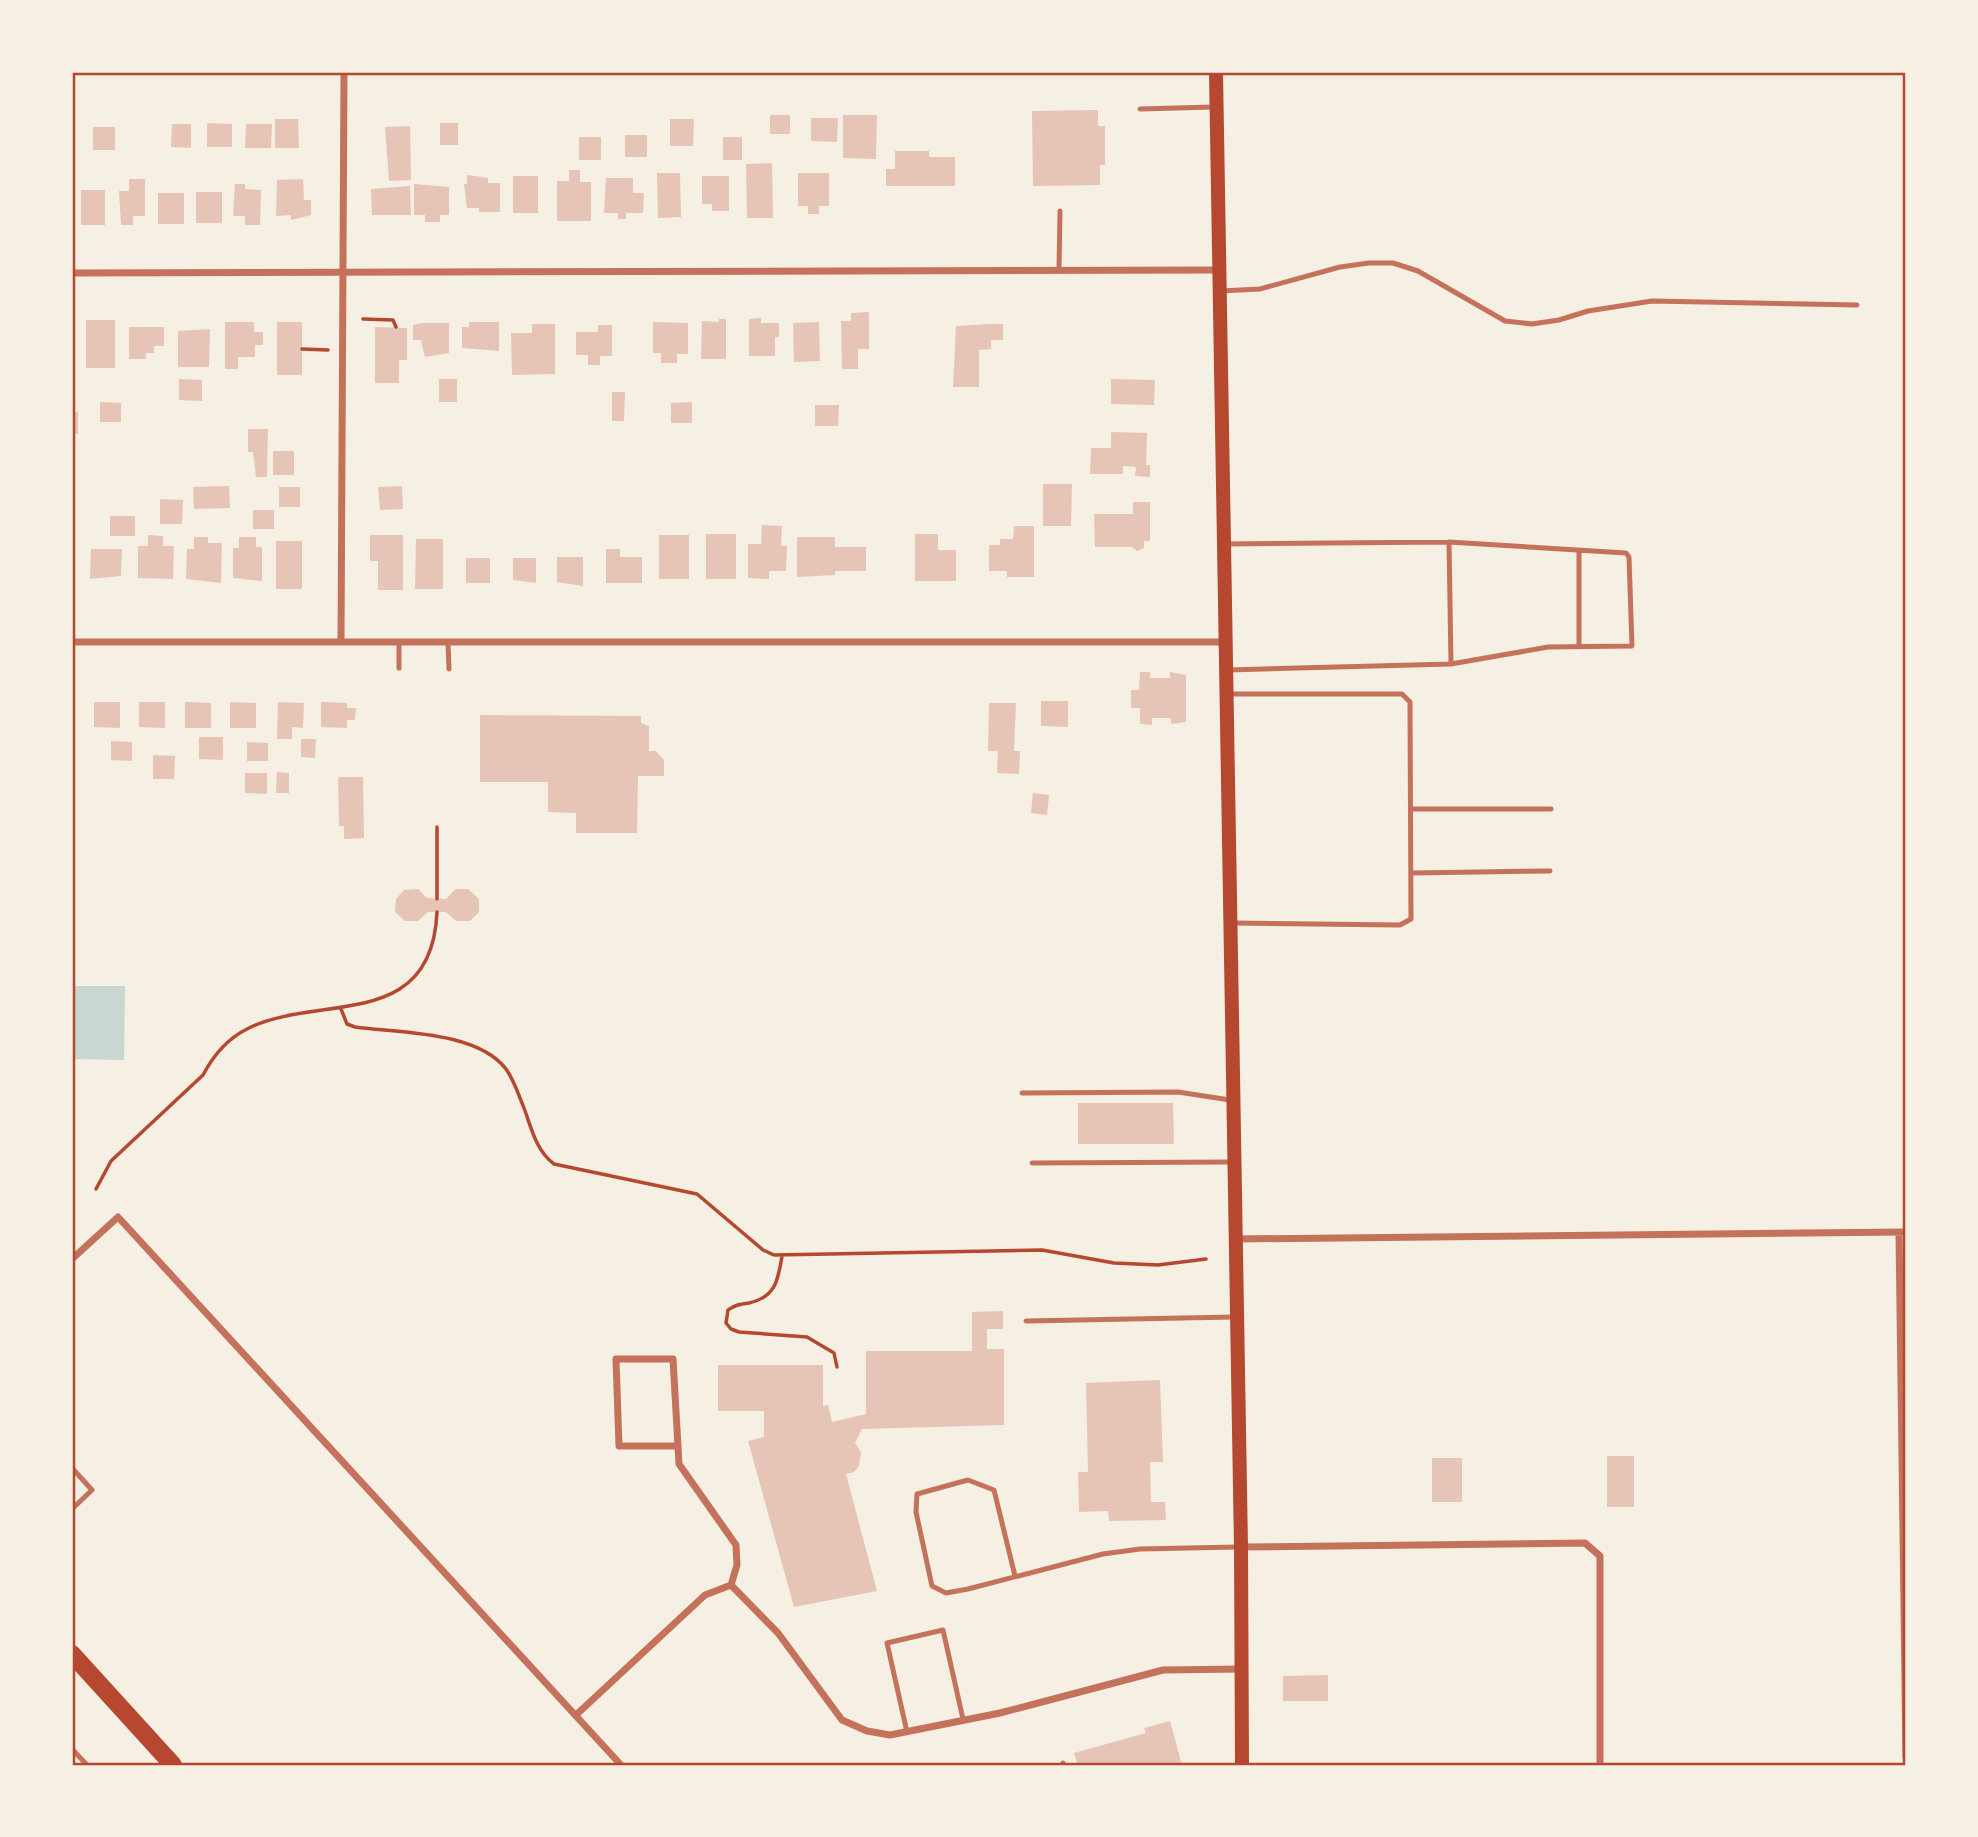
<svg xmlns="http://www.w3.org/2000/svg" width="1978" height="1837" font-family="'Fira Sans',sans-serif">
<style>
.water{fill:#c9d6d2}
.building{fill:#e6c5b7}
.lines{fill:none;stroke-linecap:round;stroke-linejoin:round}
.path{stroke:#b5482f;stroke-width:3.5}
.service{stroke:#c5725c;stroke-width:5}
.minor{stroke:#c5725c;stroke-width:7}
.secondary{stroke:#b5482f;stroke-width:14}
.primary{stroke:#b5482f;stroke-width:18}
.neatline{fill:none;stroke:#b5482f;stroke-width:2.5}
</style>
<rect width="100%" height="100%" fill="#f6efe4"/>
<!-- water -->
<path class="water" d="M72,986H125L124,1060L72,1059Z"/>
<!-- building -->
<path class="building" d="M1098,110V126H1105V165H1100V185L1033,186L1032,111Z
M770,115H790V134H770Z
M843,115H877L876,159L843,158Z
M811,118H838L837,142L811,141Z
M275,119H298L299,148H275Z
M670,119H694L693,146H670Z
M207,123L232,124V147H207Z
M440,123H458V145H440Z
M172,124H191V148L171,147Z
M246,124H272L271,148H245Z
M410,126L411,180L389,181L385,127Z
M93,127H115V150H93Z
M625,135H647V157H625Z
M579,137H601V160H579Z
M723,137H742V160H723Z
M895,151H929V157H955V186H886V169H895Z
M772,163L773,218H747L746,164Z
M569,170H580V182H591V221H557V181H569Z
M657,173H680L681,217L658,218Z
M798,173H829V206H819V214H808V206H798Z
M467,175L488,178V183H500V212H479V208H467L464,184H467Z
M513,176H538V213H513Z
M702,176H729V211H712V204H702Z
M606,178H633V193H644L643,213H626V219H618V213H604Z
M129,179H145V216H133V225H121L119,191H129Z
M303,179L304,200H311V215L291,220V215L276,216L277,180Z
M235,184H245V189L261,190L260,225H245V216H233Z
M414,184L449,187V215H440V222H425V215H414Z
M410,186L411,215H372L371,189Z
M81,190H105V225H81Z
M196,192H222V223H196Z
M158,193H184V224H158Z
M869,312V349H858V369H842L841,321H851V313Z
M761,318V323H779V337H775V356H749V319Z
M719,319H726V359H701L702,321L719,322Z
M86,320H115V368H86Z
M225,322H254V332H263V345H255V357H238V369H225Z
M277,322H302V375H277Z
M469,322H499V351L462,348V327H469Z
M653,322L688,323V354H677V363H661V353H653Z
M819,322L820,361L794,362L793,323Z
M422,323H449V353L425,357L421,340H413V325Z
M532,324H555V374L512,375L511,333H532Z
M989,324H1003V340H991V349L979,350V387H953L956,326Z
M598,325H612V356H600V365H588V355H576V332H598Z
M129,327H164V346H154V353H146V359H129Z
M375,327L407,328V360H399V383H375Z
M210,329L209,367H178V331Z
M179,379L202,380V401L179,400Z
M439,379H457V402H439Z
M1111,379L1155,380L1154,405L1111,404Z
M612,392H625L624,421H612Z
M100,402L121,403V422H100Z
M692,402V423H671V403Z
M815,405H839L838,426H815Z
M72,412H78V434H72Z
M248,429H268L267,477H256L253,452H248Z
M1111,432L1147,433L1146,465H1150V477L1135,476L1136,467L1123,466V474H1090L1091,448H1111Z
M273,451H294V475H273Z
M1043,484H1072L1071,526H1043Z
M229,486L230,508L194,509L193,487Z
M402,486L403,509L380,510L378,487Z
M279,487H300V507H279Z
M160,499L183,500L182,524H160Z
M1133,502H1150V541H1144V548L1137,551L1132,547H1095L1094,514H1133Z
M253,510H274V529H253Z
M110,516H135V536H110Z
M762,525L782,526L781,546H787L786,571H769V579L748,578V544H761Z
M1014,526H1034V577H1007V571H989V545H1000V539H1013Z
M706,534H736V579H706Z
M915,534H938V550H956V581H915Z
M148,535L163,536V546H174L173,579L138,578V546H148Z
M370,535H403V590H378V561H370Z
M659,535H689V579H659Z
M194,537H208V543H222L221,583L186,579L187,549H194Z
M239,537H256V547H262V581L233,578V548H239Z
M797,537H835V547H866V571H835V575L797,577Z
M416,539H443V589H415Z
M276,541H302V589H276Z
M91,549H122L121,576L90,579Z
M606,549H620V557H642V583H606Z
M557,557H583V586L557,582Z
M466,558H490V583H466Z
M513,558H536V583L513,580Z
M1140,672H1150V678H1170V672L1186,675V722L1171,724V718H1152V725L1140,724V708H1131V690H1139Z
M1041,701H1068V727L1041,726Z
M94,702H120V728L94,727Z
M139,702H165V728L139,727Z
M185,702L211,703V728H185Z
M230,702L256,703V728H230Z
M278,702L304,703L303,728L292,727V739H277Z
M321,702L347,703V708H356L355,720H347V728L321,727Z
M989,703H1016L1014,751H1020L1019,774L997,773L998,751H988Z
M480,715L641,716V723L649,726V751H656L664,760V776H638L637,833H576V813L548,812V782H480Z
M199,737H223V760L199,759Z
M301,739H316L315,758L301,757Z
M111,741L132,742V761L111,760Z
M247,742L268,743V761H247Z
M153,755L175,756L174,779H153Z
M277,772L289,773V793H276Z
M245,773H267V794L245,793Z
M338,777H363L364,838L344,839V826H339Z
M1033,793L1049,795L1047,815L1031,813Z
M418,889L427,898L446,899L456,889H468L479,899V912L470,921H456L446,912H428L418,921H405L395,912L396,899L404,890Z
M1078,1103H1173L1174,1144H1078Z
M1003,1311V1329H987V1349H1004V1425L862,1429L855,1443L861,1452L859,1466L854,1472L846,1474L877,1591L794,1607L748,1441L764,1437V1411H718V1365H823V1406L828,1405L832,1422L866,1414V1351H972V1312Z
M1160,1380L1163,1462H1150L1151,1502H1165L1166,1520L1109,1521L1108,1511L1079,1512L1078,1472H1088L1086,1383Z
M1607,1456H1634V1507H1607Z
M1432,1458H1462V1502H1432Z
M1328,1675V1701H1283V1676Z
M1170,1721L1182,1765H1078L1074,1753L1146,1733L1144,1728Z"/>
<g class="lines">
<!-- path -->
<path class="path" d="M363,319L393,320L396,327
M302,349L328,350
M437,827V899
M341,1009L347,1024L355,1027C399,1033 477,1031 506,1069C514,1080 519,1096 524,1108C531,1127 536,1151 554,1164L697,1194L763,1250L774,1255L1042,1250L1114,1263L1158,1265L1206,1259
M96,1189L111,1161L203,1075C213,1056 227,1039 247,1029C317,993 432,1033 437,912
M782,1256C778,1280 776,1297 749,1303C741,1304 734,1305 728,1310L726,1323L731,1329L739,1332L807,1337L834,1353L837,1367"/>
<!-- service -->
<path class="service" d="M1140,109L1214,107
M1059,269L1060,211
M1220,291L1260,289L1340,267L1369,263H1393L1418,271L1505,321L1532,324L1559,320L1588,311L1652,301L1857,305
M1449,542L1626,553L1629,557L1632,646L1548,647L1451,664
M1227,544L1449,542L1451,664L1228,670
M399,643V668
M448,643L449,669
M1579,647V550
M1229,694H1402L1410,702L1411,919L1400,925L1233,923
M1411,809H1551
M1411,873L1550,871
M1022,1093L1178,1092L1230,1100
M1032,1163L1232,1162
M1026,1321L1234,1317
M72,1468L92,1490L72,1509
M1015,1576L994,1490L968,1480L917,1494L916,1512L932,1586L946,1593L968,1589L1103,1554L1140,1549L1238,1547
M907,1732L887,1643L943,1630L963,1719
M72,1749L87,1765
M1063,1763V1765"/>
<!-- minor -->
<path class="minor" d="M72,273L1219,270
M72,642H1225
M341,642L344,72
M1899,1233L1906,1757
M1236,1239L1906,1232
M72,1259L118,1217L621,1765
M678,1446H619L616,1359H673L679,1464L736,1545L737,1565L731,1585
M1241,1547L1585,1543L1600,1556V1765
M731,1585L778,1633L842,1720L867,1731L890,1735L1000,1713L1163,1670L1242,1669
M576,1715L705,1595L731,1585"/>
<!-- secondary -->
<path class="secondary" d="M1216,72L1241,1547L1242,1765"/>
<!-- primary -->
<path class="primary" d="M72,1654L173,1765"/>
</g>
<!-- border -->
<rect width="1978" height="1837" fill="none" stroke="#f6efe4" stroke-width="147"/>
<rect x="74" y="74" width="1830" height="1690" class="neatline"/>
</svg>
